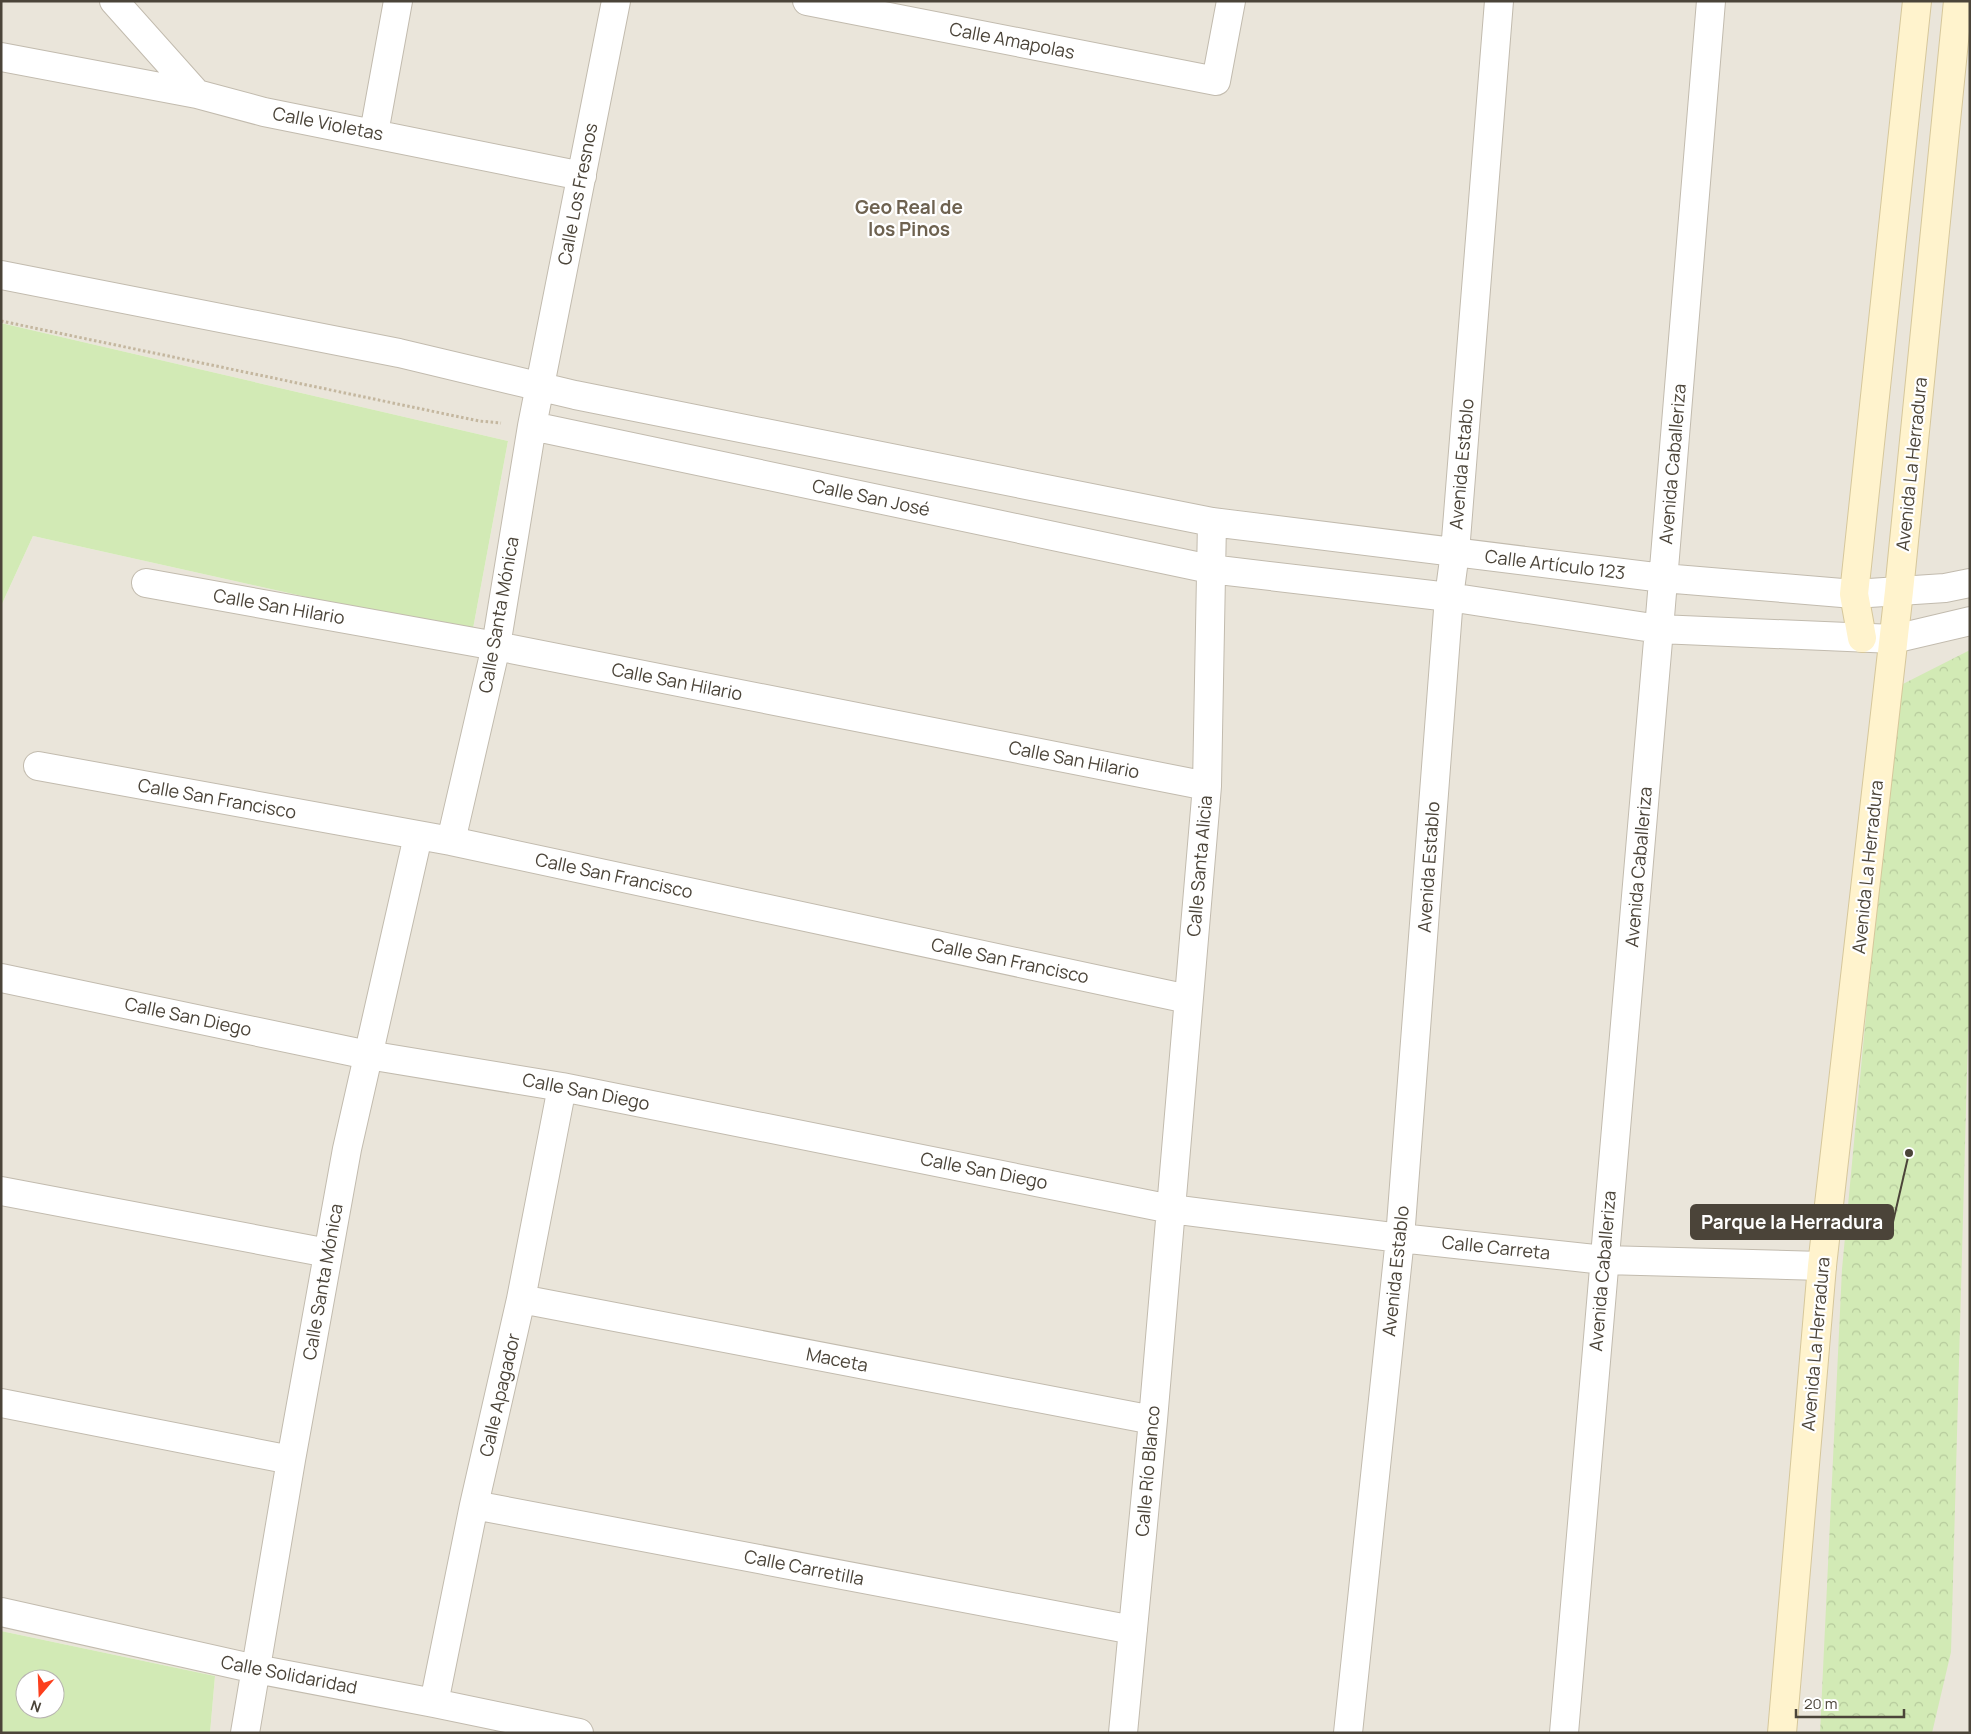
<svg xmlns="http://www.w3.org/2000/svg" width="1971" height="1734" font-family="Manrope,sans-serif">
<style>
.residential{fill:#eae5da}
.green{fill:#d2eab5;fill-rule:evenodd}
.park{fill:url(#park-crowns)}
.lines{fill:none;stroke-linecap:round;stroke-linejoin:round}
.street-casing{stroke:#c2bbae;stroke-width:30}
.secondary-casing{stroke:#d6c79b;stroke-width:30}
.path{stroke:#c4b79f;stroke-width:3;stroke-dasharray:2.5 2.5;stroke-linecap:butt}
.street{stroke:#fff;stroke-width:28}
.secondary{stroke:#fff3cd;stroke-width:28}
.labels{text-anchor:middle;stroke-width:4.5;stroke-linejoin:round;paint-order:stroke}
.street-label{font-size:18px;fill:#4b4439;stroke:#fff}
.neighbourhood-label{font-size:19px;font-weight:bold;fill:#6e6250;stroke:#fff}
.leader{fill:none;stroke:#4b4439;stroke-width:2}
.callout-dot{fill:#4b4439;stroke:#fff;stroke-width:2}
.callout{fill:#4b4439;stroke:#4b4439;stroke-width:2}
.callout-label{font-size:19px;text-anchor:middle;font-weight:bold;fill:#fff}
</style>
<defs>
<pattern id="park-crowns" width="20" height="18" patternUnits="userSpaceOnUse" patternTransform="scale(1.25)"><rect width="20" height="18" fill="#d2eab5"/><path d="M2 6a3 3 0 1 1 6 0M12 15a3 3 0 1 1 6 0" fill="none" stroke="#b6ca9c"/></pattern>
</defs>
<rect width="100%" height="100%" fill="#f6f3ec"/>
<!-- residential -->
<path class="residential" d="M1,1H1970V1733H210L215,1676L1,1631V606L33,536L472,634L508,441L1,323Z"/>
<!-- green -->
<path class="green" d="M1,323L508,441L472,634L33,536L1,606Z
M1,1631L215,1676L210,1733H1ZM25,1679H55V1709H25Z"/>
<!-- park -->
<path class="park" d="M1970,650V1014L1968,1036L1951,1652L1932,1733H1820L1842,1269L1897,687Z"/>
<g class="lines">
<!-- street casing -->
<g class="street-casing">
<path id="street" d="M114,1L197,94L264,112L582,176
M807,1L1216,81L1231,1
M1,57L197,94
M374,133L398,1
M1,275L399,353L575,395L1212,522L1663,578L1854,594L1945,588L1970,583
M532,426L1210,569L1449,597L1659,629L1894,639L1970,621
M146,583L496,646L1207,786
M38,766L451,841L1188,999
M451,841L496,646L532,426L616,1
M1,978L368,1055L562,1087L1171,1209L1400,1238L1604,1260L1822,1266
M1,1191L328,1253
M521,1299L1153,1420
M1,1403L291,1460
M474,1505L1133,1630
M1,1612L256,1669L434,1703L579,1733
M434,1703L474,1505L521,1299L562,1087
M245,1733L291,1460L347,1149L418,836
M1123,1733L1153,1420L1207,786L1212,522
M1348,1733L1400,1238L1449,597L1455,552L1499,1
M1564,1733L1659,629L1711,1"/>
</g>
<!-- secondary casing -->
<g class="secondary-casing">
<path id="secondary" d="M1862,638L1854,594L1917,1
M1782,1733L1822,1266L1899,591L1958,1"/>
</g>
<!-- path -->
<path class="path" d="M1,321L479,421L501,423"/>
<!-- street -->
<use href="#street" class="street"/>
<!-- secondary -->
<use href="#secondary" class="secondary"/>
</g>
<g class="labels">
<!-- street labels -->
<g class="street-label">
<text transform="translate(1012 41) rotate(11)" y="6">Calle Amapolas</text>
<text transform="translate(328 124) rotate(11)" y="6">Calle Violetas</text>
<text transform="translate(578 194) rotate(-79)" y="6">Calle Los Fresnos</text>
<text transform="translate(1462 464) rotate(-85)" y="6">Avenida Establo</text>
<text transform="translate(1673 464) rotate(-85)" y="6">Avenida Caballeriza</text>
<text transform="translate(1912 464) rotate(-84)" y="6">Avenida La Herradura</text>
<text transform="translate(871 498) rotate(12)" y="6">Calle San José</text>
<text transform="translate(1555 565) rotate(7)" y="6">Calle Artículo 123</text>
<text transform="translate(279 607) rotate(10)" y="6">Calle San Hilario</text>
<text transform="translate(499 615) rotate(-80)" y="6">Calle Santa Mónica</text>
<text transform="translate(677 682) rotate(11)" y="6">Calle San Hilario</text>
<text transform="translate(1074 760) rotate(11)" y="6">Calle San Hilario</text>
<text transform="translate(217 799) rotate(10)" y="6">Calle San Francisco</text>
<text transform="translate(1200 866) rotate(-85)" y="6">Calle Santa Alicia</text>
<text transform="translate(1429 867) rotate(-86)" y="6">Avenida Establo</text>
<text transform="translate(1639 867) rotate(-85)" y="6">Avenida Caballeriza</text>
<text transform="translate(1868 867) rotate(-84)" y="6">Avenida La Herradura</text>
<text transform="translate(614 876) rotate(12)" y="6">Calle San Francisco</text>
<text transform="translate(1010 961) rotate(12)" y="6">Calle San Francisco</text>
<text transform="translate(188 1017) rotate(12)" y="6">Calle San Diego</text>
<text transform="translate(586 1092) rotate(11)" y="6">Calle San Diego</text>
<text transform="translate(984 1171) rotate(11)" y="6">Calle San Diego</text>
<text transform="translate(1496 1248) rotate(6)" y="6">Calle Carreta</text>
<text transform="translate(1396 1271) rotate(-84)" y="6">Avenida Establo</text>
<text transform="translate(1603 1271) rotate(-85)" y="6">Avenida Caballeriza</text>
<text transform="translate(323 1282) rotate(-80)" y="6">Calle Santa Mónica</text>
<text transform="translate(1816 1344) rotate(-85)" y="6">Avenida La Herradura</text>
<text transform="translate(837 1360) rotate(11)" y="6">Maceta</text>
<text transform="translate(500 1395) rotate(-77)" y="6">Calle Apagador</text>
<text transform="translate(1148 1471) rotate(-85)" y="6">Calle Río Blanco</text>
<text transform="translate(804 1568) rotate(11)" y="6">Calle Carretilla</text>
<text transform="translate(289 1675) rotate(11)" y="6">Calle Solidaridad</text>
</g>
<!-- neighbourhood labels -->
<g class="neighbourhood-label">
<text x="909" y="214">Geo Real de<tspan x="909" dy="22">los Pinos</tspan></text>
</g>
</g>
<!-- callouts -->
<path class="leader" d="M1909 1153L1893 1222"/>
<circle class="callout-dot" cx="1909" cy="1153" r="5"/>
<rect class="callout" x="1691" y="1205" width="202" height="34" rx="5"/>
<g class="callout-label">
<text x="1792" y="1229">Parque la Herradura</text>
</g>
<!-- border -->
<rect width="1971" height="1734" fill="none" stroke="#4b4439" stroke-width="5"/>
<!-- north arrow -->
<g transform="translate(40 1694) rotate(199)"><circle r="24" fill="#ffffff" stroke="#b7b4b0"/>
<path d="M0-4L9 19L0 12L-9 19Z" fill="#fc3f1d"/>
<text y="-8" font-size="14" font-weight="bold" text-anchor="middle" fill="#4b4439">N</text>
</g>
<!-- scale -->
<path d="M1796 1709v8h108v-8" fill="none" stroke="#4b4439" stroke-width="2.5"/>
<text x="1804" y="1709" font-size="15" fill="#4b4439" stroke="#ffffff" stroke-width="4" paint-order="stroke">20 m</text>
</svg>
